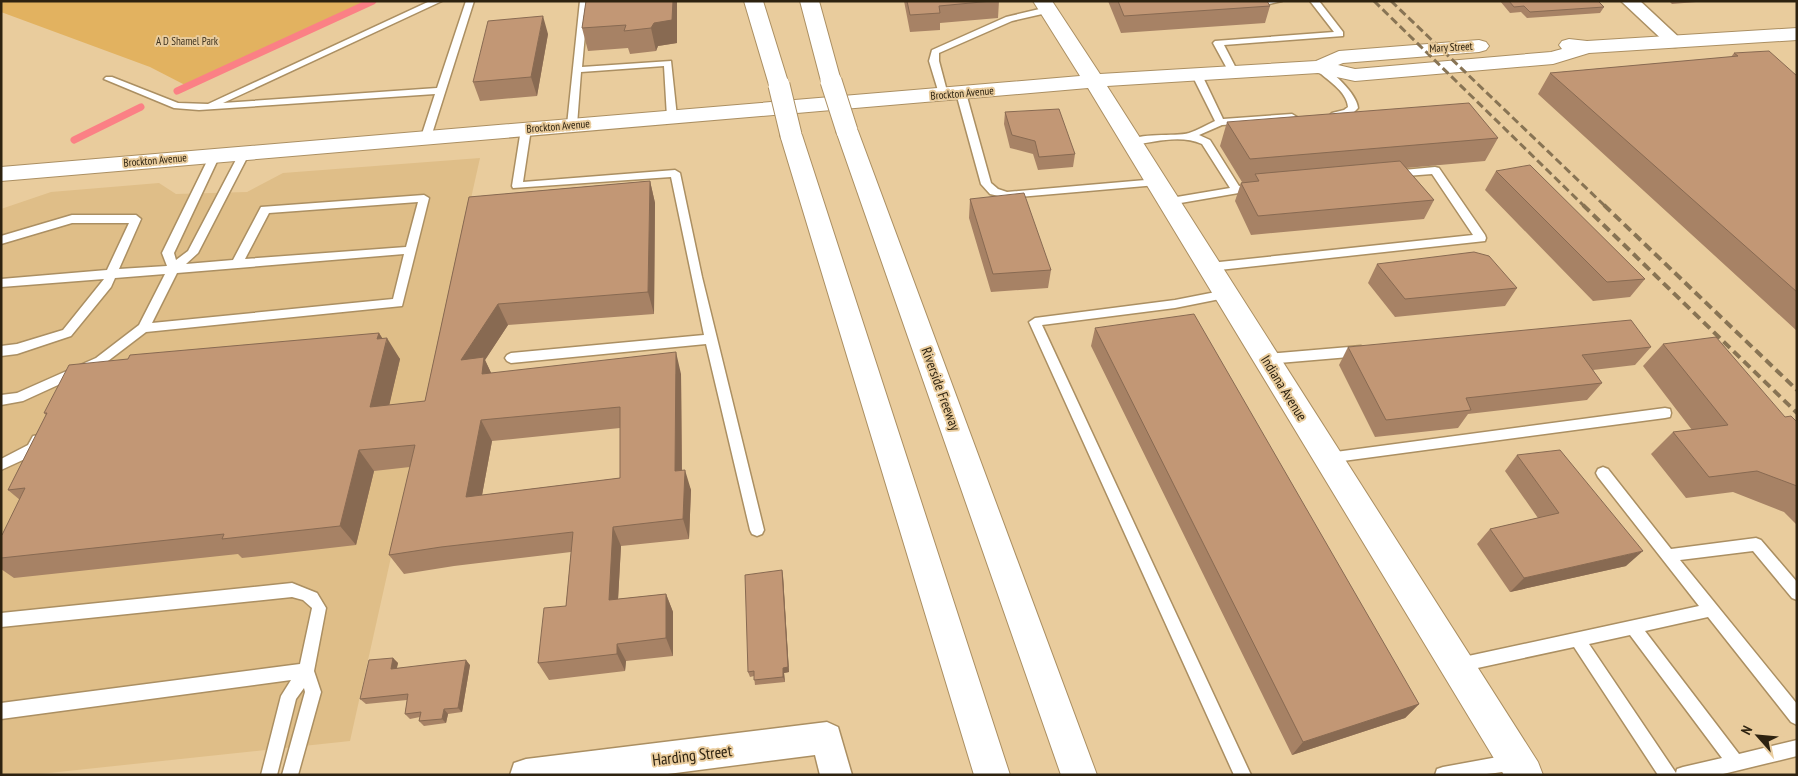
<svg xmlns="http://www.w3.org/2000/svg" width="1798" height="776" font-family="'PT Sans Narrow',sans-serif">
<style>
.built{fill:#dfbe88}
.green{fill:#e2b260}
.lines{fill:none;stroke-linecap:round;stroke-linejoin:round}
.stream{stroke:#fb8085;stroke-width:7}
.lane-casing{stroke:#ab8f62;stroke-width:3}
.street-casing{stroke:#ab8f62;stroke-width:3}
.secondary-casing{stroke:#ab8f62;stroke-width:2}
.highway-casing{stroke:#ab8f62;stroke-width:2}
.lane{fill:#fff;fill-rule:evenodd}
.street{fill:#fff;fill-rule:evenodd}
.secondary{fill:#fff;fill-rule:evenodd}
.highway{fill:#fff;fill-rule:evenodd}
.rail-far1{stroke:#887454;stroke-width:3;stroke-dasharray:8 4;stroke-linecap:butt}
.rail{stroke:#887454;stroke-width:4;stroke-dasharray:9 5;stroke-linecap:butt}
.highway-bridge-casing{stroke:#ab8f62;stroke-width:23;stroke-linecap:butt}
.highway-bridge{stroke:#fff;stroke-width:21}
.wall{fill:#a78265;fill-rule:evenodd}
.shaded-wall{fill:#886a52}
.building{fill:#c29775;stroke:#886a52;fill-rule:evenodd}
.labels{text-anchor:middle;stroke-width:4;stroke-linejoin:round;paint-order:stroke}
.far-park-label{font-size:11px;fill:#3f331f;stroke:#e9cc9d}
.far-street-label{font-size:11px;fill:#2d2210;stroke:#e9cc9d}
.street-label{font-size:14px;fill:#2d2210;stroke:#e9cc9d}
.near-street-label{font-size:16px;fill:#2d2210;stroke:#e9cc9d}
</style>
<rect width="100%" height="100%" fill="#e9cc9d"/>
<!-- built -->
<path class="built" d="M480,158L350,741L30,775H1V209L51,192L159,183L176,194L247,192L283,173Z"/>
<!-- green -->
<path class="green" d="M1,1H371L185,85L150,67L1,12Z"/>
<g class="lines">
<!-- stream -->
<path class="stream" d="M177,91L373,1
M74,140L141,107"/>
<!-- lane casing -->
<g class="lane-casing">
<path id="lane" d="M430,1H442L223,103L437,88L466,1H474L431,137L426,140L421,137L435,94L199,110L174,108L104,79L106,77H112L178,103L208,104Z
M580,1H588L582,67L671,61L677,117L675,119L672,120L667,117L664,66L581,72L577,125L572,128L569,127L567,125Z
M1257,1H1282L1260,6L1257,5Z
M1310,1H1319L1343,32V36L1224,45L1238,72L1233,75L1230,74L1213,43L1215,41L1334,32Z
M1048,7L1051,8V12L1012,21L939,53V61L948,95L946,97H940L929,61L932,50L1006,17Z
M1318,64C1331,69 1357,94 1358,108L1351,115L1335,118L1330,115L1332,113L1344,110L1348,107C1347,91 1326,79 1315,69V65Z
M1197,72L1202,75L1223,119L1292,114L1297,117L1292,120L1222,125L1199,135L1210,140L1239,186L1256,184L1261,187L1256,190L1169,205L1164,201L1165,199L1230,188L1202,144C1181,134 1154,142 1132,145L1127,142C1138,132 1175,137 1189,133C1198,130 1206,125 1215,121L1192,75Z
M961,90L966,93L991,183L998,189L1007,192L1157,179L1162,182L1157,185L1007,198L990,194L981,184L956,93Z
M526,126L531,129L523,182L675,170L680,173L702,277L764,530L762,534L757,536L752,534L750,530L706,344L511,363L507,361L505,358L507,355L511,353L704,335L671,177L513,188L512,186L521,129Z
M245,149L250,152L198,253L186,264L233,260L261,207L424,195L429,198L402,306L146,332L104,364L23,401L1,405V395L17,393L96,358L139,325L165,274L115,278L111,287L71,336L17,354L1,356V346L17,344L63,330L104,279L1,287V279L107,270L129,223H72L1,244V236L72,215H136L141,219L119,269L167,266L162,253L211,153L215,152L220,155L174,253L176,260L188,251L240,152ZM418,202L406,247L245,259L269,213ZM404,254L393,299L152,323L177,273Z
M1435,167L1439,168L1485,235L1486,238L1485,241L1210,271L1204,267L1210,263L1473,235L1432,174L1393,177L1388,174L1393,171Z
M1226,290L1232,294L1230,297L1175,308L1042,325L1251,775H1234L1029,322L1035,318L1175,300Z
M1361,346L1365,348L1367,351L1365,354L1361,356L1266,364L1262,362L1260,359L1262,356L1266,354Z
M1665,408L1670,409L1671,413L1670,417L1665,418L1328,463L1323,462L1321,458L1323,454L1328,453Z
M38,435L43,436L45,440L38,453L1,470V459L28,445L33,436Z
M1603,467L1608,469L1671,549L1756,538L1761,540L1797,582V600L1792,598L1753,551L1680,560L1797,704V725L1791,722L1708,617L1645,631L1739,754L1797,740V756L1719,775H1658L1574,647L1459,672L1454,670L1451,665L1454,660L1459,658L1699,606L1598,477L1596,473L1598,469ZM1630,635L1722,758L1683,767L1677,769L1676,773L1589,644Z
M292,583L317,593L326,608L314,671L321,692L298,775H282L305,692L304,688L296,699L277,775H261L281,696L291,680L1,719V703L300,664L312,608L303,600L292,597L1,627V613Z
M1514,754L1520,756L1522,762L1520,768C1494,776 1462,775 1435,775L1437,769L1443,767Z"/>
</g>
<!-- street casing -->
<g class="street-casing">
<path id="street" d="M1621,1H1640L1684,42L1681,46L1675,47L1669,46Z
M827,722L838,727L852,775H820L815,755L660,775H510L514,763L526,759Z"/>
</g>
<!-- secondary casing -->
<g class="secondary-casing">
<path id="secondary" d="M1033,1H1052L1100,74L1316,61L1339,51L1479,40L1486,42L1489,46L1486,50L1479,52L1343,63L1338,65L1355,69L1551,52L1562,49L1559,45L1562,41L1569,39L1587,41L1797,28V40L1589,53L1553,64L1355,81L1318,73L1107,86L1538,762L1543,775H1504L1088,88L1,181V167L1080,76Z"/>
</g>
<!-- highway casing -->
<g class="highway-casing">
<path id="highway" d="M744,1H763L789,85L786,89L779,91L772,89L769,85Z
M800,1H819L841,81L838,85L831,87L824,85L821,81Z
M847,124L855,126L858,131L1097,775H1061L836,131L839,126Z
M791,128L799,130L802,135L1010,775H974L780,135L783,130Z"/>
</g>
<!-- lane -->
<use href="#lane" class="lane"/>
<!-- street -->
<use href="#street" class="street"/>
<!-- secondary -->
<use href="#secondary" class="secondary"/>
<!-- highway -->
<use href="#highway" class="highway"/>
<!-- rail-far1 -->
<path class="rail-far1" d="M1374,1L1584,206
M1391,1L1605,206"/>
<!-- rail -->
<path class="rail" d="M1583,205L1797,413
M1604,205L1797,390"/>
<!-- highway-bridge casing -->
<g class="highway-bridge-casing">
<path id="highway-bridge" d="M831,81L847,131
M779,85L791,135"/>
</g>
<!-- highway-bridge -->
<use href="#highway-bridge" class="highway-bridge"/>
</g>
<!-- wall -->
<path class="wall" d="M586,1H677V43L658,46L656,51L630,54L628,48L588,51L582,28Z
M904,1H999L998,18L940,23V30L910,32Z
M1108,1H1267L1270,6L1265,23L1121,33Z
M1500,1H1598L1604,7L1600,13L1527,18L1521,12L1510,13Z
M1669,1H1708L1672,4Z
M548,34L537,96L480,101L473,82Z
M1734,53L1797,76V331L1538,94L1550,73L1731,57Z
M1005,112L1075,154L1073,167L1038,170L1033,154L1010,148L1004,124Z
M1227,122L1498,138L1485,161L1406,168L1434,200L1424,219L1251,235L1235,201L1241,183L1242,182L1220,146Z
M1496,171L1645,279L1630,297L1593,301L1485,190Z
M650,181L655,203L654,314L508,325L485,360L491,373L681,374L682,471L691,490L689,539L621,546L618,599L666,594L673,612V656L626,661L625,671L549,680L538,663L566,606L571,552L454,566L404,574L389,555L410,467L374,471L356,545L242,558L238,554L14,578L1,569V536L2,535L20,500L8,490L46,415L44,413L128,359L379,333L382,338L400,359L389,405L425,401L469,197ZM620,428V478L482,495L492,441Z
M970,199L1051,270L1048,288L991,292L969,218Z
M1377,264L1517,288L1505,306L1395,317L1368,283Z
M1095,328L1419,704L1405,718L1292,755L1091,346Z
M1663,344L1785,417L1797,422V525L1784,512L1733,492L1686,498L1651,454L1673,432L1692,430L1643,366Z
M1348,347H1651L1635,365L1593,370L1602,383L1587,400L1468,414L1458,428L1375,437L1339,365Z
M1517,455L1626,566L1510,592L1477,544L1490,529L1538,518L1505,471Z
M782,570L783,576L789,672L784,673L785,682L755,685L754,676L750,677L748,672Z
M393,658L398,663L397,668L470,665L462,712L448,714L446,723L424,726L419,721L420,717L410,719L405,714L407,700L366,704L360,699Z"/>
<!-- shaded-wall -->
<path class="shaded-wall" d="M673,1H677V43L658,46L656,51L651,28L654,23Z
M543,16L548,34L537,96L531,77Z
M650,181L655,203L654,314L648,292Z
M498,304L508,325L485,360L494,379L492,395L461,360Z
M379,333L386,344L387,338L400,359L384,428L370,407L377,339Z
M676,352L681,374L682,492L675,471Z
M481,420L492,441L478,517L466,497Z
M359,450L374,471L356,545L340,526Z
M685,470L691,490L689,539L683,519Z
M613,527L621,546L617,618L609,600Z
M1643,551L1626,566L1510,592L1524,578Z
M782,570L783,576L789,672L784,673L785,682L783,677Z
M666,594L673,612V656L666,638Z
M617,644L626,661L625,671L617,654Z
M393,658L398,663L395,674L391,669Z
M466,660L470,665L462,712L458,708Z
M1419,704L1405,718L1292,755L1303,742Z
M444,709L448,714L446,723L442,719Z"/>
<!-- building -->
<path class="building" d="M586,1H673L672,20L654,23L651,28L624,31L626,25L582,28Z
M907,1H992L939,6L940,13L910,15Z
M1118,1H1267L1270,6L1124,16Z
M1509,1H1598L1604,7L1530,12L1524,6L1514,7Z
M543,16L531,77L473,82L488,21Z
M1769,51L1797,76V292L1550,73L1738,56L1734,53Z
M1469,103L1498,138L1250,159L1227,122Z
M1059,109L1075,154L1039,157L1035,141L1012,135L1005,112Z
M1400,161L1434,200L1258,216L1241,183L1259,181L1255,174Z
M1530,165L1645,279L1607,282L1496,171Z
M650,181L648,292L498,304L461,360L484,357L482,374L676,352L675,471L685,470L683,519L613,527L609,600L666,594V638L617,644V654L538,663L544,608L566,606L573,532L441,547L389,555L415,445L359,450L340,526L222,539L224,534L1,558V536L2,535L25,488L8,490L47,413H44L69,365L128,359L130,355L379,333L377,339L387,338L370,407L425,401L469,197ZM620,407V478L466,497L481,420Z
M1024,193L1051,270L993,274L970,199Z
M1474,252L1489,256L1517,288L1405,299L1377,264Z
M1194,314L1419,704L1303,742L1095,328Z
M1631,320L1651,347L1582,355L1602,383L1466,398L1471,410L1386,420L1348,347Z
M1716,337L1785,417L1791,416L1797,422V486L1757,471L1709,477L1673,432L1728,425L1663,344Z
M1560,450L1643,551L1524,578L1490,529L1559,513L1517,455Z
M782,570L788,667L783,668V677L754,680V671L748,672L745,575Z
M393,658L391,669L466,660L458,708L444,709L442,719L419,721L421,712L405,714L408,694L360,699L369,660Z"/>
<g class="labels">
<!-- far-park labels -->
<g class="far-park-label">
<text x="187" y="45">A D Shamel Park</text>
</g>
<!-- far-street labels -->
<g class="far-street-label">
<text transform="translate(1451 47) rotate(-3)" y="4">Mary Street</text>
<text transform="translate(962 93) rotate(-5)" y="4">Brockton Avenue</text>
<text transform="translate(558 126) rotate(-5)" y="4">Brockton Avenue</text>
<text transform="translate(155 160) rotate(-5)" y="4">Brockton Avenue</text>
</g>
<!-- street labels -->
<g class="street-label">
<text transform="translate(1284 388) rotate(58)" y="5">Indiana Avenue</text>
<text transform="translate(941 389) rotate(70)" y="5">Riverside Freeway</text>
</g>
<!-- near-street labels -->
<g class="near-street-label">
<text transform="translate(692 755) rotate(-7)" y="6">Harding Street</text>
</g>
</g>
<!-- border -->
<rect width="1798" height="776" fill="none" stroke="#2d2210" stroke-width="5"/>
<!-- north arrow -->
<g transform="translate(1758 736) rotate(297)" stroke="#e9cc9d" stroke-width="4" paint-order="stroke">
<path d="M0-4L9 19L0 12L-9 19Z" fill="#2d2210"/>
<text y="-8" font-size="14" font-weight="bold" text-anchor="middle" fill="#2d2210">N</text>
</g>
</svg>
